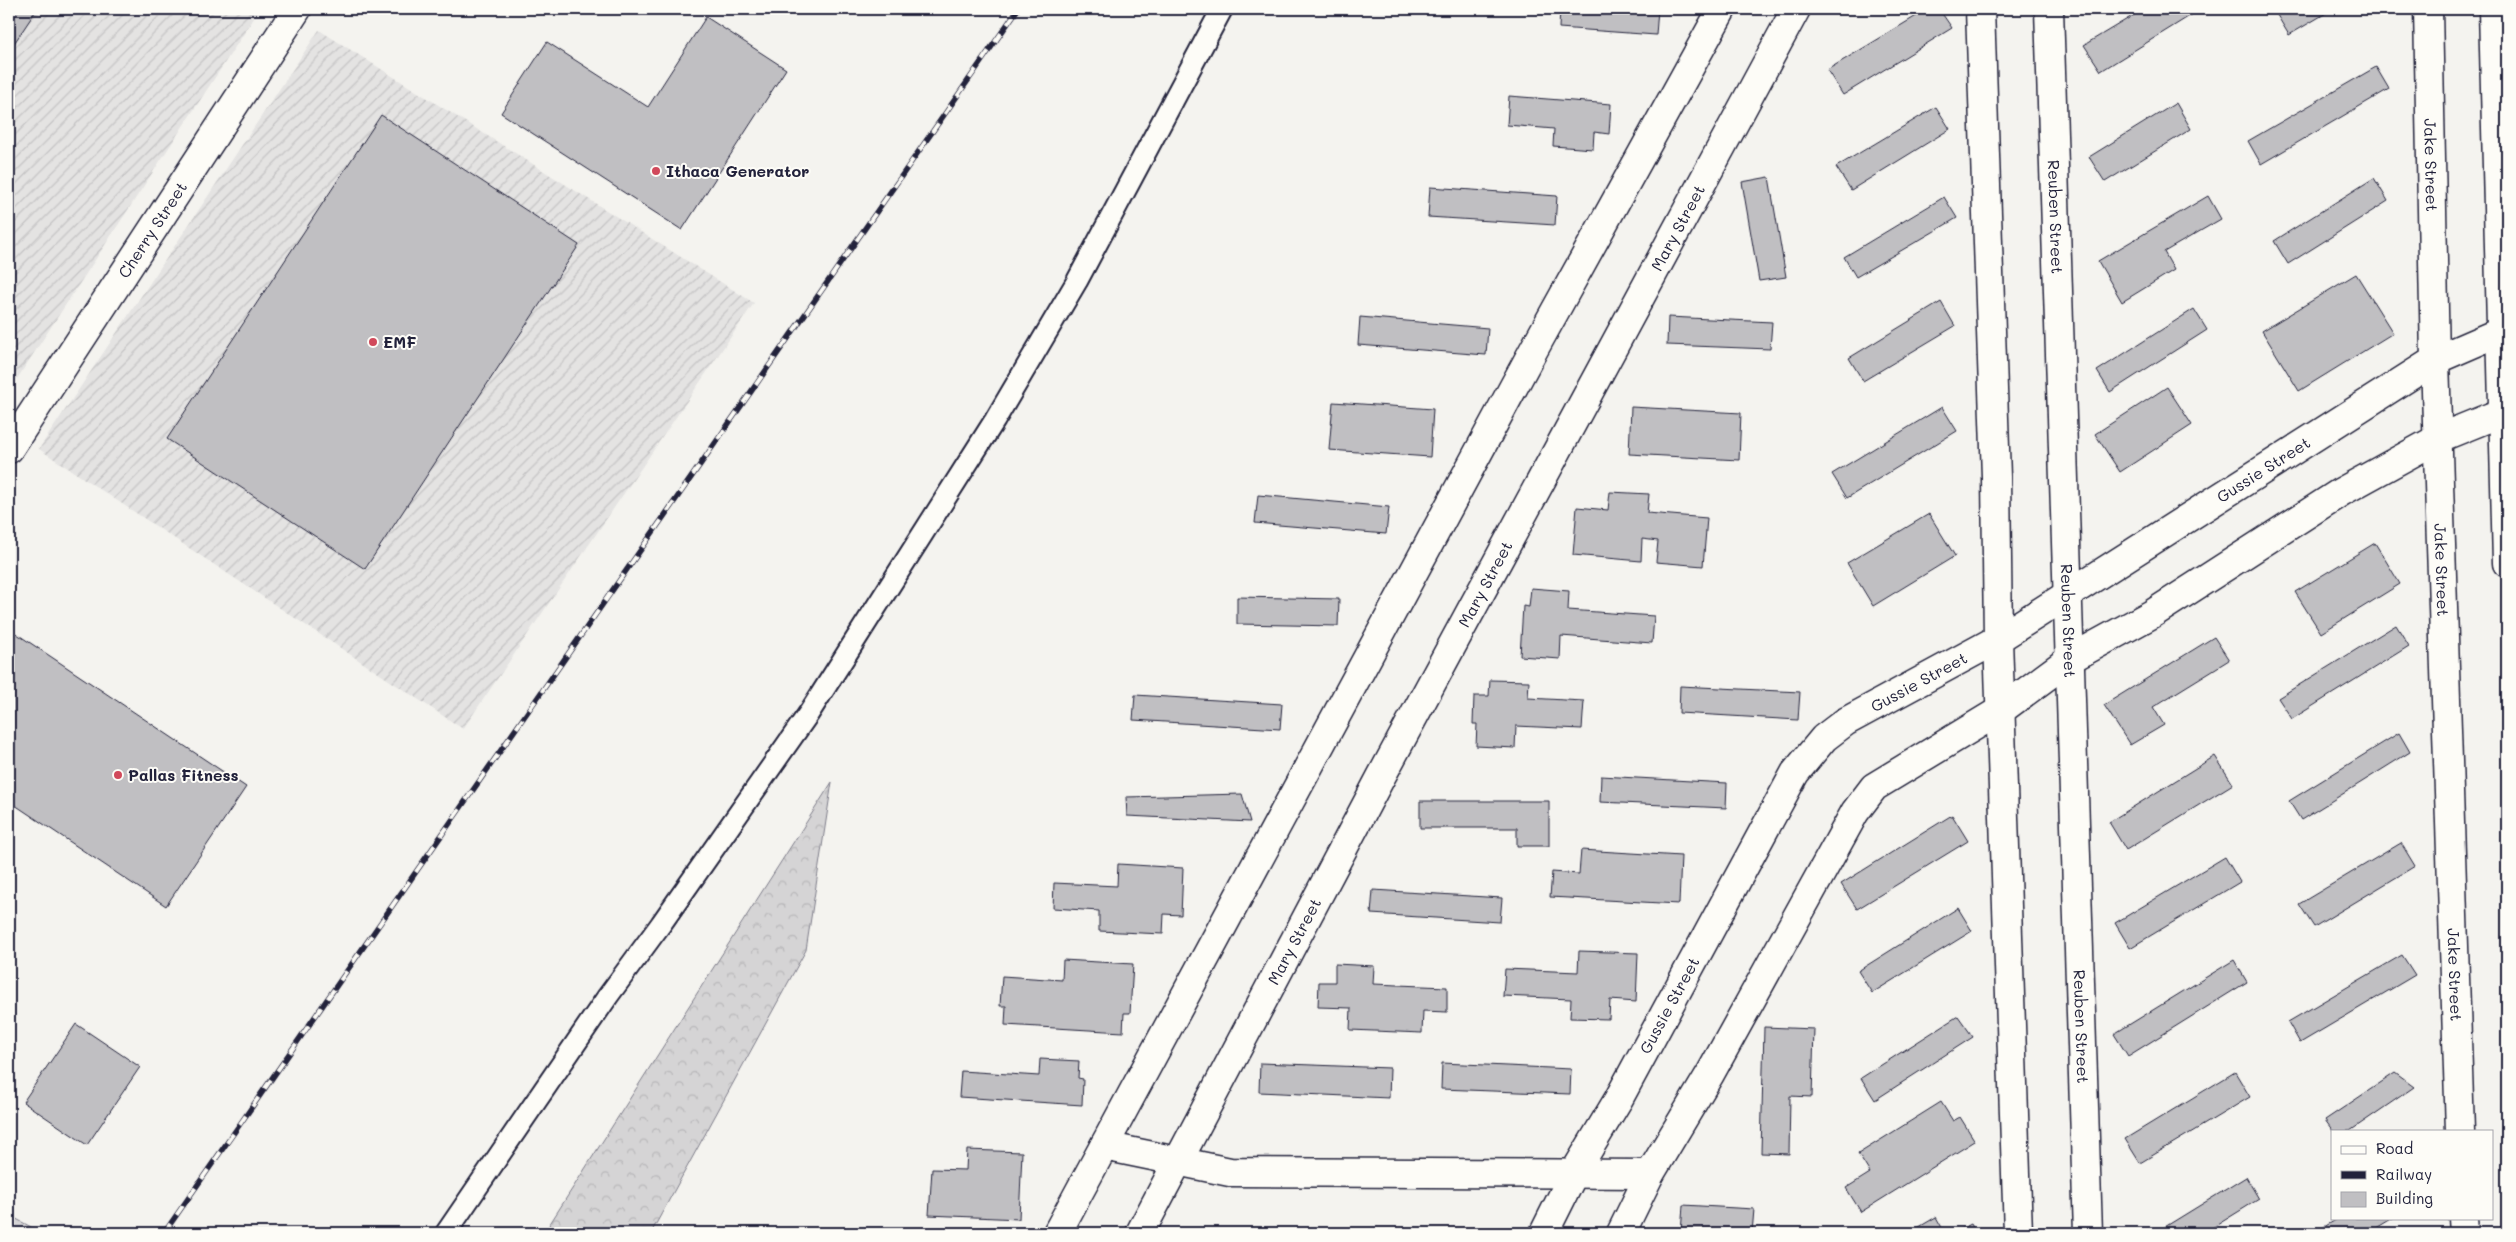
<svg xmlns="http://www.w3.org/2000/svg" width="2516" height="1242" font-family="Mali,sans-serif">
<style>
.industrial{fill:url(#industrial-furrows)}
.forest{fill:url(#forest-crowns);stroke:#7c7b88}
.building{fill:#c0bfc2;stroke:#22223b}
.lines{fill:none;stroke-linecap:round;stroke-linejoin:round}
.service-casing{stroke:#22223b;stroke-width:24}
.minor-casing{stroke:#22223b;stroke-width:31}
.service{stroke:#fdfcf7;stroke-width:20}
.minor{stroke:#fdfcf7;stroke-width:28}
.rail-casing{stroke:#22223b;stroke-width:5.5}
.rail{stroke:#fdfcf7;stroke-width:4;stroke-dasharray:11;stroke-linecap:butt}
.poi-dot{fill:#d1495b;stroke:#fdfcf7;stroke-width:2}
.labels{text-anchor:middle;stroke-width:4;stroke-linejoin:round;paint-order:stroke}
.street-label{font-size:16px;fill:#22223b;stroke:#fdfcf7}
.poi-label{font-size:16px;font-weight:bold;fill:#22223b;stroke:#fdfcf7;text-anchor:start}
</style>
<defs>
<pattern id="industrial-furrows" width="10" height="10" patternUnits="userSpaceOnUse" patternTransform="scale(1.25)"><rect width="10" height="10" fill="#e4e3e2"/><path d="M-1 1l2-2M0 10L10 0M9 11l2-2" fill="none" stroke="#c3c2c3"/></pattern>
<pattern id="forest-crowns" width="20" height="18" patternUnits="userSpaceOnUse" patternTransform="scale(1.25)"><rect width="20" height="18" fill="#d5d4d5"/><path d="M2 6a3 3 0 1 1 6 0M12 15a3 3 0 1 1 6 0" fill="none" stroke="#b7b6b8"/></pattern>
</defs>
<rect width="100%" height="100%" fill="#f4f3ef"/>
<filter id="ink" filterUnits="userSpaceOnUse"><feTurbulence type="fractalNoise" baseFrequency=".02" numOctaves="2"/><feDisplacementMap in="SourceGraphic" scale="10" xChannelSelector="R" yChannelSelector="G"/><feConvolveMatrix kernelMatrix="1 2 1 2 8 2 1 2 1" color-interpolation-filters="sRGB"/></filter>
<g filter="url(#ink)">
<!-- industrial -->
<path class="industrial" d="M9,9H260L9,391Z
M319,30L754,303L463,729L39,449Z"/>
<!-- forest -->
<path class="forest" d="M832,782L806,950L651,1233H544Z
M9,1215L42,1233H9Z"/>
<!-- building -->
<path class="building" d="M9,9H37L9,51Z
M1560,9H1658L1656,35L1559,28Z
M1928,9H1939L1952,28L1843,95L1827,70Z
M2144,9H2201L2101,71L2084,45Z
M2288,9H2333L2289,35L2277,15Z
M706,17L786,69L682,230L501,113L547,42L648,107Z
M2376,67L2389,89L2261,164L2248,141Z
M1509,96L1611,104L1609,134L1594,132L1593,149L1553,146L1554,129L1507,125Z
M2176,103L2191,129L2105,182L2089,157Z
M1936,107L1950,129L1851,190L1836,167Z
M381,115L579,245L365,569L167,439Z
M1769,177L1786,277L1759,281L1742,182Z
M2374,178L2388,201L2288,264L2274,241Z
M1430,187L1557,196L1555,225L1428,217Z
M2208,196L2221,219L2164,252L2174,270L2122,302L2098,261Z
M1944,197L1957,218L1856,277L1844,257Z
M2356,274L2393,333L2299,391L2262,331Z
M1941,302L1955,326L1863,381L1849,358Z
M2194,309L2207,330L2110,392L2097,371Z
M1360,317L1488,328L1486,355L1358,345Z
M1668,317L1772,322L1770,349L1667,345Z
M2167,387L2192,425L2120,472L2095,434Z
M1333,402L1433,409L1430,457L1329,450Z
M1631,407L1741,413L1739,460L1629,454Z
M1942,407L1957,431L1847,498L1832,474Z
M1610,492L1649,494L1647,513L1707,518L1703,566L1656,562L1658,541L1642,539L1641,561L1573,555L1577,507L1608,510Z
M1258,495L1389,507L1386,534L1255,523Z
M1929,514L1955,556L1873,606L1847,563Z
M2375,543L2400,584L2321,633L2295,592Z
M1531,588L1569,591L1568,610L1654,616L1652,643L1561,636L1560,659L1520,656L1523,606L1529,607Z
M1237,597L1339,599L1338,626L1237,624Z
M2396,625L2409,646L2292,719L2278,698Z
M14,632L246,787L166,906L9,801V640Z
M2214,637L2229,660L2153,707L2164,725L2130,745L2104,705Z
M1490,680L1529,681L1528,698L1584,701L1582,729L1516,726L1515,748L1476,746L1477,724H1473L1474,696H1489Z
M1680,686L1800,692L1798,720L1679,713Z
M1135,695L1282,704L1280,729L1133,720Z
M2399,733L2410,752L2301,820L2289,801Z
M2215,756L2233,784L2126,850L2109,822Z
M1601,776L1727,783L1726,808L1600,802Z
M1242,794L1250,822L1127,816L1126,797Z
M1420,801H1549V846H1517V828H1420Z
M1952,815L1968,841L1857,909L1841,884Z
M2401,843L2415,866L2314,927L2299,904Z
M1581,850L1681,856L1679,904L1550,897L1552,872L1579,874Z
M2225,857L2240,882L2130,948L2115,923Z
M1118,864L1183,868L1181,915L1164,914L1163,934L1099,931V911L1053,908L1054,883L1117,886Z
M1373,890L1502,898L1500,922L1371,914Z
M1958,908L1972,931L1872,993L1858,971Z
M1579,951L1638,953L1636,1002L1610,1000L1609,1019L1570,1018L1571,999L1503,996L1505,969L1578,972Z
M2402,955L2415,975L2300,1043L2288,1022Z
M1063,960L1133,964L1130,1013H1124L1123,1032L1005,1025L1006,1006H1000L1002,976L1062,980Z
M2234,960L2247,982L2128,1056L2114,1034Z
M1335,964L1374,966L1373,984L1447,987V1012L1423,1011L1422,1033L1350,1030L1351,1008L1318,1007L1319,982H1335Z
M1958,1016L1973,1037L1875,1100L1861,1078Z
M76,1024L140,1067L87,1145L23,1102Z
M1764,1027L1814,1029L1812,1097L1790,1096L1789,1154L1761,1153Z
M1040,1059L1079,1061L1078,1078L1083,1079L1082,1105L959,1097L961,1071L1039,1076Z
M1260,1063L1390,1068L1389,1098L1259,1092Z
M1442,1063L1571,1069L1570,1094L1441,1089Z
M2235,1072L2250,1097L2140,1163L2125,1139Z
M2395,1073L2414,1087L2350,1131H2333L2325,1120Z
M1941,1102L1953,1121L1960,1117L1975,1141L1861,1212L1846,1188L1870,1173L1858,1154Z
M967,1150L1022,1152L1019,1219L929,1215L932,1169L966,1170Z
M2246,1177L2259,1199L2204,1233H2155Z
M1683,1205L1754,1209L1752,1233H1681Z
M1936,1217L1945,1233H1909Z
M2339,1218H2393L2368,1233H2314Z
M1971,1224L1976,1233H1953Z"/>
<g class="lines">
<!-- service casing -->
<g class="service-casing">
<path id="service" d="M446,1233L608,996L661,924L809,713L995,420L1077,281L1222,9"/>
</g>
<!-- minor casing -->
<g class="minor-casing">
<g id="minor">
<path d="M1980,9L1996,477L1998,639L2018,1233"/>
<path id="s1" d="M2049,9L2088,1233"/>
<path id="s2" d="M2428,9L2435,360L2460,1131"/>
<path d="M2493,9L2507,563"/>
<path id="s3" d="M9,449L297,9"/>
<path d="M1104,1146L1230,1172L1650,1174"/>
<path d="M2463,1218L2464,1233"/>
<path d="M1057,1233L1533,351L1722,9"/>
<path id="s4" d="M1140,1233L1381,777L1796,9"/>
<path id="s5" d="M1544,1233L1573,1175L1618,1100L1795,773L1824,738L1845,722L1998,639L2435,360L2502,331"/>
<path d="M1621,1233L1650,1174L1710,1074L1855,812L1874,787L2001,710L2070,659L2152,614L2341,492L2439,438L2503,412"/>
</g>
</g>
<!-- service -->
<use href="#service" class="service"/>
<!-- minor -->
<use href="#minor" class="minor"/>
<!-- rail casing -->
<g class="rail-casing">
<path id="rail" d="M164,1233L1018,9"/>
</g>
<!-- rail -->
<use href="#rail" class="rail"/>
</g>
</g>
<!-- markers -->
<g class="poi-dot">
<circle cx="656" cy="171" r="5"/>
<circle cx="373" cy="342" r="5"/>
<circle cx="118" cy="775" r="5"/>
</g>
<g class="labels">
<!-- street labels -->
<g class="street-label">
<text dy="6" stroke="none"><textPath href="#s2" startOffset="156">Jake Street</textPath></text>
<text dy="6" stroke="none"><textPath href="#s1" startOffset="208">Reuben Street</textPath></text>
<text dy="6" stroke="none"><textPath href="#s4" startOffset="1140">Mary Street</textPath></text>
<text dy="6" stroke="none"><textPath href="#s3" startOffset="262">Cherry Street</textPath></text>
<text dy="6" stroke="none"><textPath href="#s5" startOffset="1085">Gussie Street</textPath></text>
<text dy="6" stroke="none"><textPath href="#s2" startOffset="561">Jake Street</textPath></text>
<text dy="6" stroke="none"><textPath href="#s4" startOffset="735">Mary Street</textPath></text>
<text dy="6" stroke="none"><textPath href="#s1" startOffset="612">Reuben Street</textPath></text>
<text dy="6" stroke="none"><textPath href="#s5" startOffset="680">Gussie Street</textPath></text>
<text dy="6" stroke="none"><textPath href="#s4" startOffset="330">Mary Street</textPath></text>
<text dy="6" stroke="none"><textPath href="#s2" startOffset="966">Jake Street</textPath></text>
<text dy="6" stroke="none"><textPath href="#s5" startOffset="260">Gussie Street</textPath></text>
<text dy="6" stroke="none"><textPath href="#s1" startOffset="1018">Reuben Street</textPath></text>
</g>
<!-- poi labels -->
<g class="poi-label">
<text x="666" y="177">Ithaca Generator</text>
<text x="383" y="348">EMF</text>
<text x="128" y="781">Pallas Fitness</text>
</g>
</g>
<!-- margin -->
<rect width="2516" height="1242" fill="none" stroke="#fdfcf7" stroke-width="30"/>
<rect x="15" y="15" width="2486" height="1212" fill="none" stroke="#22223b" stroke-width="2" filter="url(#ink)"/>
<!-- legend -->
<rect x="2331" y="1130" width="162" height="90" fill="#fdfcf7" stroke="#a5a5ac"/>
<rect x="2341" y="1146" width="25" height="8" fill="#fdfcf7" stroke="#a5a5ac"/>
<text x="2376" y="1154" font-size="15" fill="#22223b">Road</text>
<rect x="2341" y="1171" width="25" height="8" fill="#22223b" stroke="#a5a5ac"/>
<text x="2376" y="1180" font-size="15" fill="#22223b">Railway</text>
<rect x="2341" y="1192" width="25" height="15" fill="#c0bfc2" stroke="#a5a5ac"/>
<text x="2376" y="1204" font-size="15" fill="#22223b">Building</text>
</svg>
